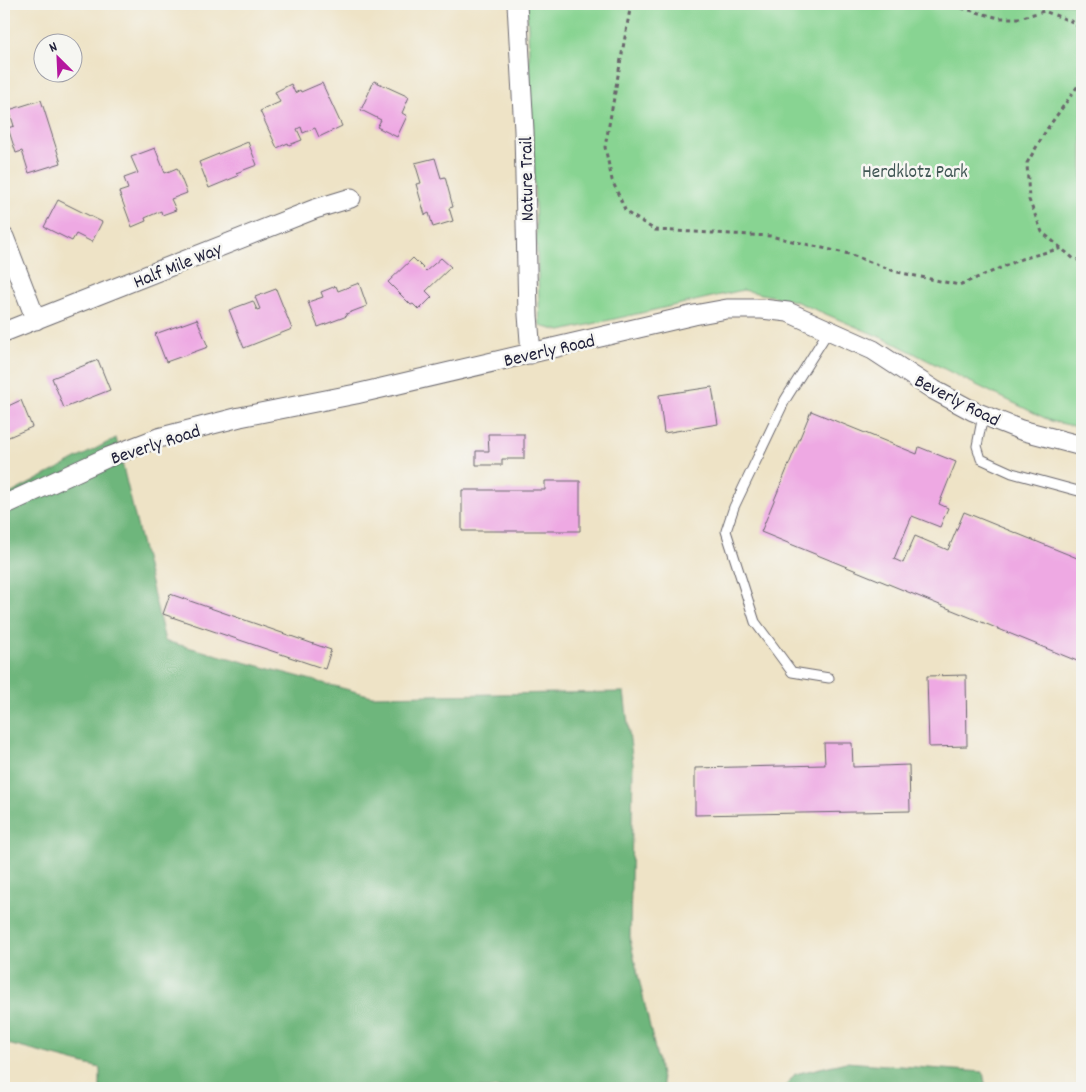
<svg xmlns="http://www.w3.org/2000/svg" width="1086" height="1092" font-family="Dekko,sans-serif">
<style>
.green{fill:#88d492;stroke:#557b66}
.forest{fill:#6eb67c;stroke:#486c5c}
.building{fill:#eea9e3}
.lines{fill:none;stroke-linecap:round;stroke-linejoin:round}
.service-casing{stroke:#69666c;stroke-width:11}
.minor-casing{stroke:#69666c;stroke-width:21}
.path{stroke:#69666c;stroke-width:3;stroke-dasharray:4 4;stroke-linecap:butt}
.service{stroke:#fff;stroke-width:9}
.minor{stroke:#fff;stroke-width:19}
.labels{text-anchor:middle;stroke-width:5;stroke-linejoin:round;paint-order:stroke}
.park-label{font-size:19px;fill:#415755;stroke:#f6f6f2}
.street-label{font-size:19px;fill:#22223b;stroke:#f6f6f2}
</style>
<rect width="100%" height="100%" fill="#f6f6f2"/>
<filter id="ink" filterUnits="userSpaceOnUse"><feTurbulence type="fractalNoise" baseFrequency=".02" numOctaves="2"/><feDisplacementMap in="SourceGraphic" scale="10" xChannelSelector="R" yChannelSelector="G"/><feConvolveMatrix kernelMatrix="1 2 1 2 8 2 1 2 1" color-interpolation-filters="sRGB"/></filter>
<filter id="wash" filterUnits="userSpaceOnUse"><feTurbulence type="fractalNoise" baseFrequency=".0096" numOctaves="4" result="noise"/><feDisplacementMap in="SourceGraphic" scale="20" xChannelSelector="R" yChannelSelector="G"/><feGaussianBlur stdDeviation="1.12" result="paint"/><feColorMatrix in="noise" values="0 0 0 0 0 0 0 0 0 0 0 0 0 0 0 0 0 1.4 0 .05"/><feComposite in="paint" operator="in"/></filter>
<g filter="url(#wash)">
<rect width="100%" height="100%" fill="#eee3c6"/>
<!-- green -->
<path class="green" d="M527,4H1082V428L1051,421L964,379L892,342L795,301L743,290L561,331L540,326Z"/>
<!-- forest -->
<path class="forest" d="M116,438L165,641L372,696L624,692L633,764L630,940L664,1088H100V1068L4,1043V497Z
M846,1062L983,1072L986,1088H784L795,1074Z"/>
<g id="blocks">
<!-- building -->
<path class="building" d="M374,81L409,97L402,113L407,116L397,137L377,127L381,120L361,110Z
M322,83L342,126L319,137L315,128L303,133L301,127L297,129L302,140L289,145L288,143L277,148L260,111L280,102L275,92L291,84L295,93L300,90L301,92Z
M41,100L61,163L29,173L22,151L16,153L8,128L14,126L9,110Z
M248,142L257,165L236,173L238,176L209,188L199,162Z
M155,148L165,173L177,168L187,193L171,199L176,210L162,215L161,211L145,218L146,221L132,227L119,192L128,189L124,178L138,173L131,157Z
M435,158L441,178L445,177L453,207L449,208L453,221L433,227L429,213L425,215L416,184L421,183L415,163Z
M58,200L102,222L92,242L76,234L72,241L44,227Z
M413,258L426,271L441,258L451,267L426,291L432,297L419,310L413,304L411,305L388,282Z
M359,283L367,306L346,314L347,316L318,327L308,302L323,297L321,292L336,286L338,291Z
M276,289L292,329L244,348L229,310L253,301L257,310L260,309L255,297Z
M197,319L208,347L166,362L155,334Z
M98,360L110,390L64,408L52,378Z
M712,387L718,424L664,433L659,395Z
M21,400L32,427L4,439V408Z
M811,411L917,454L919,447L956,462L939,504L948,508L940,527L912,516L894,559L903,563L915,536L948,550L964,512L1082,560V663L761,532Z
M488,434H524V459H502V465H476V451H489Z
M545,481H580V531H462V490H545Z
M170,594L331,650L325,669L163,614Z
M966,675L967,746L929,747L927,676Z
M824,743H852L853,767L909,765L910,811L695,815V768L825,765Z"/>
</g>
</g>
<g filter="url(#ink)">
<use href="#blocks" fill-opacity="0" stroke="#69666c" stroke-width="1"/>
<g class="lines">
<!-- service casing -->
<g class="service-casing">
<path id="service" d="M983,415L977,446L981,459L1012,473L1082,492
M829,678L792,672L755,622L726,531L734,507L785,400L829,330"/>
</g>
<!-- minor casing -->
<g class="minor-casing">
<path id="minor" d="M517,4L524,131L528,315L531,354
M4,237L36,320
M4,332L315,209L351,198
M4,505L106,458L158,438L240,417L356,394L694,315L727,309H762L788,312L873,350L934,390L973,411L1021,430L1082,446"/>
</g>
<!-- path -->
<path class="path" d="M631,4L605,147L612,180L626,212L655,230L770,236L849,254L897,272L959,285L989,273L1021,259L1062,248
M946,4L999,18H1019L1044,11L1073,22L1082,31
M1082,80L1047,129L1027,163L1029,200L1042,232L1074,259L1082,261
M1082,159L1081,161L1082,170"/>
<!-- service -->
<use href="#service" class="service"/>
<!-- minor -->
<use href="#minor" class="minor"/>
</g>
</g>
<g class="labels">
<!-- park labels -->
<g class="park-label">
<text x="915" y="177">Herdklotz Park</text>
</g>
<!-- street labels -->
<g class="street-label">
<text transform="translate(525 179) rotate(-91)" y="7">Nature Trail</text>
<text transform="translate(177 264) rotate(-22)" y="7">Half Mile Way</text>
<text transform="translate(549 349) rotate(-13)" y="7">Beverly Road</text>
<text transform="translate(958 399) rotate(27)" y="7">Beverly Road</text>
<text transform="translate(155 443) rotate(-18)" y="7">Beverly Road</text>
</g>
</g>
<!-- margin -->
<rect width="1086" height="1092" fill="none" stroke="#f6f6f2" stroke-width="20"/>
<!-- north arrow -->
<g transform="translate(58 58) rotate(336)"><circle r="24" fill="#f6f6f2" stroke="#a1a1a9"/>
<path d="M0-4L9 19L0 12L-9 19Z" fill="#b5179e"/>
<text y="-8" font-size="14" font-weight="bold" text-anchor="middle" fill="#22223b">N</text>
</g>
</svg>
